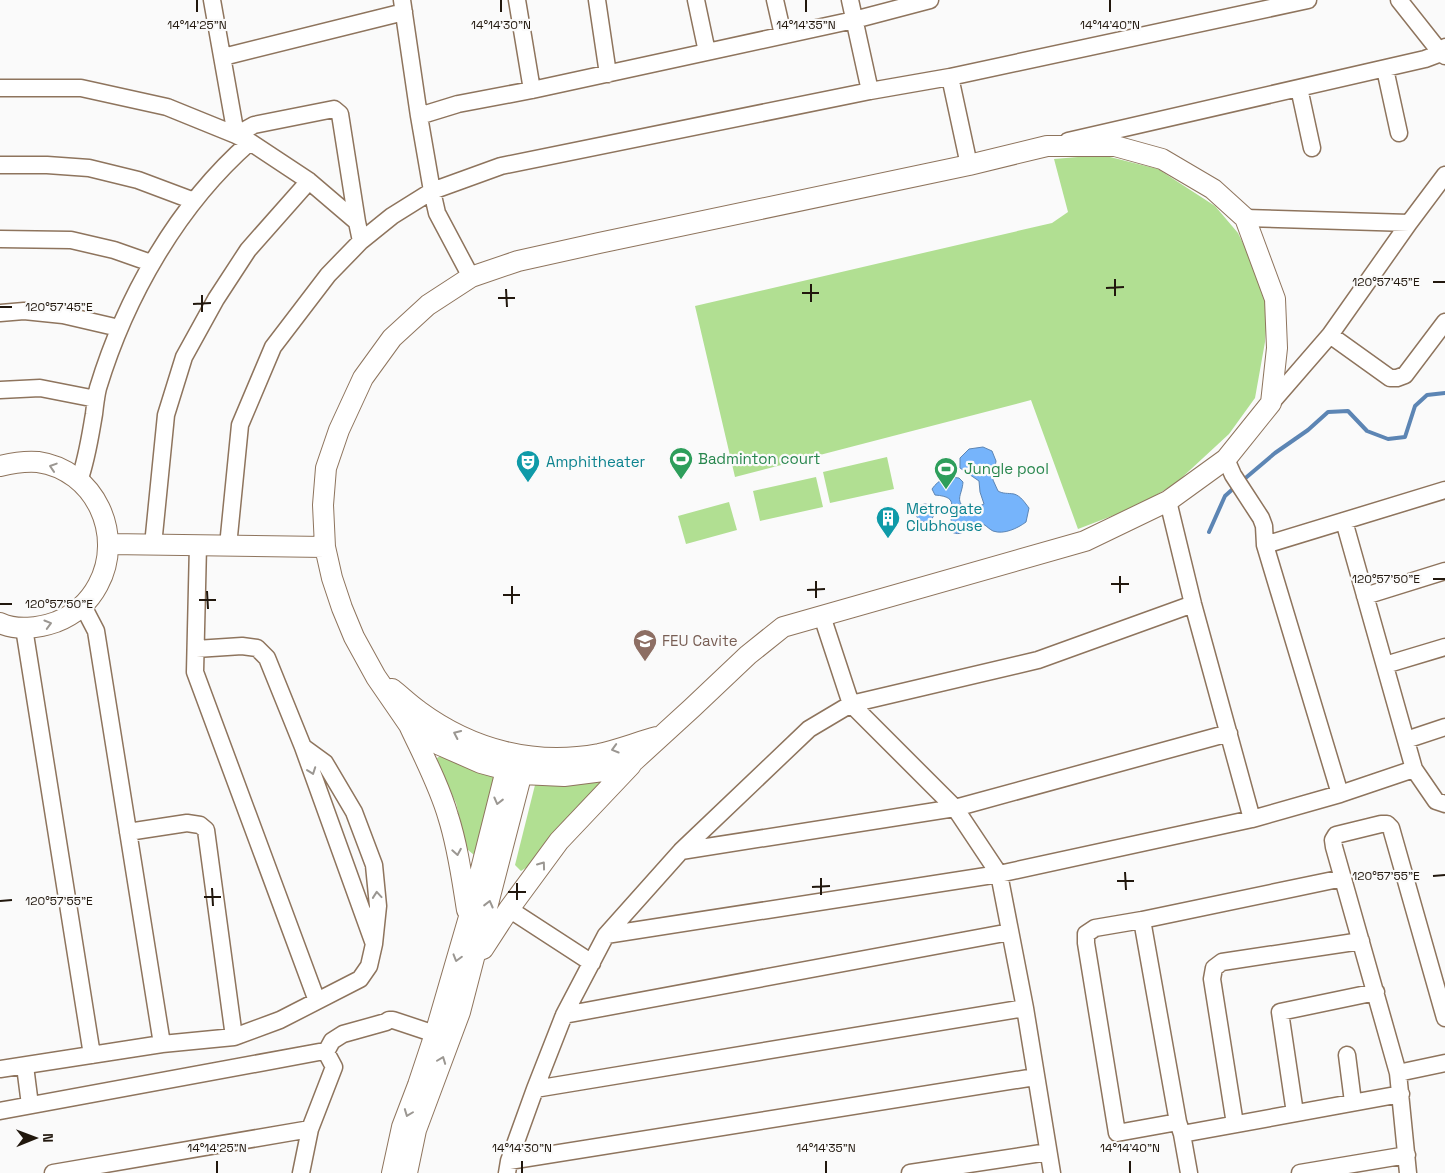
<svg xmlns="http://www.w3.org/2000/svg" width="1445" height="1173" font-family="'Space Grotesk',sans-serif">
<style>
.green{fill:#b1df92}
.water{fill:#76b4fb;stroke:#5c85b4}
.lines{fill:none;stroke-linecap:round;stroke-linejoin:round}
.stream{stroke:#5c85b4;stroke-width:4}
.minor-casing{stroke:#8e745d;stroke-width:19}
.tertiary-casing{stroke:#8e745d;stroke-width:22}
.minor{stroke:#fff;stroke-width:16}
.tertiary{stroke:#fff;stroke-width:20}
.oneway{stroke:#9b9792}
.ticks{fill:none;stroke:#21170d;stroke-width:2}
.labels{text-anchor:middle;stroke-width:4.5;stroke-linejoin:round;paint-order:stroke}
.leisure-label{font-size:15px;fill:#27864d;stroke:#fafafa;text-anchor:start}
.culture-label{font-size:15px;fill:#0d838f;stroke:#fafafa;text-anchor:start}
.education-label{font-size:15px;fill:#785e54;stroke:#fafafa;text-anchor:start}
.ticks-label{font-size:12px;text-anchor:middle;fill:#21170d;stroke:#fafafa;stroke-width:4.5;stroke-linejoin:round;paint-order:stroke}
</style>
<rect width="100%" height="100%" fill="#fafafa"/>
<!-- green -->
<path class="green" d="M1102,155L1158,169L1215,206L1238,233L1256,270L1268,300L1265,342L1255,398L1229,434L1176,483L1138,506L1078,529L1031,400L735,477L695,306L1052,223L1068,212L1054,159Z
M887,457L894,489L830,503L823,472Z
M816,477L823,507L760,521L753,491Z
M729,502L737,530L686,544L678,516Z
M445,753L501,779L482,853L474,855L467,849L456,803L438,767L437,758Z
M597,778L599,783L598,788L530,865L521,871L515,865L536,781Z"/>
<!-- water -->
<path class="water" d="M983,447L992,451L996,461L993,480L998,491C1003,494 1008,493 1014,494C1021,496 1025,503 1029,508L1026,522C1018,528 1004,535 993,531C987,528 983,521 976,523C965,526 964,540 948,530L952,523C947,509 962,497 935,495L932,489C939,479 947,476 959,478L963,482C962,496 953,501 969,511L984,504L980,492L979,481L960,468V458L969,449Z
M916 513a9 9 0 1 1 18 0a9 9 0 1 1-18 0Z"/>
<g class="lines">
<!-- stream -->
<path class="stream" d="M1242,481L1275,453L1308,430L1328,412L1348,411L1367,431L1388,439L1405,437L1415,406L1427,395L1445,393
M1209,532L1225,496L1235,487"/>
<!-- minor casing -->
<g class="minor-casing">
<path id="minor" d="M212,0L236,135L254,125L334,109L340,114L357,222
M402,0L419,116L432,191L437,213L471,277
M517,0L532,90
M597,0L608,74
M696,0L707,52
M775,0L783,35
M850,0L870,91
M1399,0L1441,53L1445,56
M223,57L404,12
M1385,69L1399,133
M950,77L969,165
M0,88H81L167,107L236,135L250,142L309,181L357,222L361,241
M1299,88L1312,148
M419,116L458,104L532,90L707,52L854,20L930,0
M1068,141L1425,59L1441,53L1445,47
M0,165H47L89,168L138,180L194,201
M1245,218L1409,223
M0,239L71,240L114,250L151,263
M0,313L24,311L63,315L119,328
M1330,335L1390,378H1397L1405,375L1445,322
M0,390L40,388L96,399
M1271,403L1330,335L1409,223L1445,175
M1226,459L1233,475L1261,518L1264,526L1265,545
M79,481C87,459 90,437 94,414C95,405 96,396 98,388C126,296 178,205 250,142
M1344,521L1414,769
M153,545L166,415L184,357L216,299L248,250L309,181
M198,545L195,672L317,1001
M228,546L240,425L273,347L328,275L361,241L392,216L432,191L501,166L870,91L950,77L1308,0
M1365,596L1445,571
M83,606L96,631L162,1044
M822,616L851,704L955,808L999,874L1025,1008L1052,1173
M24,628L92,1055
M196,649L242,646L257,648L267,658L303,747
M1385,665L1445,647
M1406,740L1445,727
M1340,794L1265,545L1445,490
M1252,819L1340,794L1414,769L1436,801L1445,804
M128,832L187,823L200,825L206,830L234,1037
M681,851L955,808L1229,733
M509,909L592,963
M1142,920L1178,1122L1182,1134L1189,1173
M606,935L999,874L1252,819L1193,604L1168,501
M564,1015L1010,932
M326,1052L332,1041L343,1034L386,1022L389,1020H393L435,1034
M1347,1055L1353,1102
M25,1066L30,1105
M0,1069L162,1044L234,1037L280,1020L360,979L369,966L374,944L378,906L374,865L354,812L325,763L303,747L374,944
M1398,1073L1445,1063
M535,1089L1025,1008
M0,1111L319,1052H326
M1295,1113L1280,1012L1376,992
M1178,1122L1117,1133L1086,943V934L1095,928L1142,920L1343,878
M1235,1124L1212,979L1214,968L1222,962L1361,941
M1182,1134L1401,1094
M509,1161L1035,1077
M53,1173L310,1129
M301,1173L310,1129L334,1067L326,1052
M507,1173L509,1161L535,1089L564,1015L606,935L681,851L809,729L851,704L1038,660L1193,604
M910,1173L1048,1152
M1300,1173L1407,1155
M1408,1173L1398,1073L1334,847L1333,840L1336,835L1381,824H1387L1391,828L1445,1018"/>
</g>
<!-- tertiary casing -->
<g class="tertiary-casing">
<path id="tertiary" d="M1047,146H1115L1162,159L1213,189L1245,218L1275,299L1277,348L1271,403L1226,459L1168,501L1085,541L783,627L748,655L692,708L634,761L611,770L564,776L522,774L481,763L440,745L409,725L376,677L354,637L342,608L332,578L325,547L323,505L326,468L339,430L363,378L392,338L428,305L471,277L518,261L599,243L969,165Z
M0,466C12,463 25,461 38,462C95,470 125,535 98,585C89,602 74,615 56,622C39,628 17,631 0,623
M109,544L325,547
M392,689C401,696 409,704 419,711C472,750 534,766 599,754C618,750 638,742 657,737
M409,725C423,755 439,785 448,816C458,847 462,879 467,910
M483,949L509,909L559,841L631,765
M392,1173L402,1127L418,1085L435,1034L469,917L510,754
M407,1173L416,1130L460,1012L526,757"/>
</g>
<!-- minor -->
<use href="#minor" class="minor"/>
<!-- tertiary -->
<use href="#tertiary" class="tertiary"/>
</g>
<!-- one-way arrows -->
<defs><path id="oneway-chevron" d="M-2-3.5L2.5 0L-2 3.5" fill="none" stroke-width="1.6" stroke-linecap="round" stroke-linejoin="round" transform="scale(1.25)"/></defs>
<g class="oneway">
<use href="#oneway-chevron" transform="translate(53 467) rotate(-162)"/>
<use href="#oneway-chevron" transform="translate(48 624) rotate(-16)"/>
<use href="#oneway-chevron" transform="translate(457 734) rotate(-155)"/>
<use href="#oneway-chevron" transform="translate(615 749) rotate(164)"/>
<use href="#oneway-chevron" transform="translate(312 771) rotate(70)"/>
<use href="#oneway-chevron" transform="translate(498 801) rotate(104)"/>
<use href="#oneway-chevron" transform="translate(457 852) rotate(80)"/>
<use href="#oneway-chevron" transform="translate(542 865) rotate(-54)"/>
<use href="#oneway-chevron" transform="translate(377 895) rotate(-95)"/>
<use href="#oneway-chevron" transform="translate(489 904) rotate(-76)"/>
<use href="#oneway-chevron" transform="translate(457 958) rotate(106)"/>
<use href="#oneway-chevron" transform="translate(442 1060) rotate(-69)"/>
<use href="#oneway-chevron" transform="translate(408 1113) rotate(111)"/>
</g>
<!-- ticks -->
<path class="ticks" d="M197,0V12M501,0V12M806,0V12M1110,0V12M1115,279V296M1433,282H1445M811,284V302M1106,288L1124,287M506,289L507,307M802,293H819M202,295V312M498,298H515M193,304L211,303M0,307H12M1120,576V593M1433,579H1445M816,581V598M1111,584H1129M512,586V604M807,590L825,589M207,591L208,609M503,595H520M199,600H216M0,604H12M1125,872L1126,890M1433,876L1445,875M821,878V895M1117,881H1134M517,883V900M812,887L830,886M212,888L213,906M508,892H526M204,897H221M0,901L12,900M217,1161V1173M522,1161V1173M826,1161V1173M1130,1161V1173"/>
<!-- icons -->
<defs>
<g id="stadium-pin" transform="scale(1.25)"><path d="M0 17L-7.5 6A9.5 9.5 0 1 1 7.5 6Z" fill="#2e9e5b" stroke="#fafafa"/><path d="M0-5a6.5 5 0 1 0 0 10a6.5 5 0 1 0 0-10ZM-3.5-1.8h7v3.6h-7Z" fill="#fff"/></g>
<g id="theatre-pin" transform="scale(1.25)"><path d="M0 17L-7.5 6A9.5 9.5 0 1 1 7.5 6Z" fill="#0f9aa8" stroke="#fafafa"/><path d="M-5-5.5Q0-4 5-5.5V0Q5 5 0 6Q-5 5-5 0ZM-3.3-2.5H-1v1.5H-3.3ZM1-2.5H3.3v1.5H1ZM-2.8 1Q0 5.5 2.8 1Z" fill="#fff"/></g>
<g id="building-pin" transform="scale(1.25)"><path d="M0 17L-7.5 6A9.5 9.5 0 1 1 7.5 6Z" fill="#0f9aa8" stroke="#fafafa"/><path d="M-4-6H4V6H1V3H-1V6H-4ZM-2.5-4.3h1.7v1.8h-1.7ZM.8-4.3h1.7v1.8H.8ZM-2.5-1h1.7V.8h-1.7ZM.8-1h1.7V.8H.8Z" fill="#fff"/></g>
<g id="university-pin" transform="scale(1.25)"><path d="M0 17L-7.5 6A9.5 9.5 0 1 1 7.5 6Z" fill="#8d6e63" stroke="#fafafa"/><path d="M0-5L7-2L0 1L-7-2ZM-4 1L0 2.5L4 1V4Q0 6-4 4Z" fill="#fff"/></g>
</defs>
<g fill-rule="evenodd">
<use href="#stadium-pin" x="681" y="459"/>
<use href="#theatre-pin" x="528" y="462"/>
<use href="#stadium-pin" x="946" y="469"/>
<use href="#building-pin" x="888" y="518"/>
<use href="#university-pin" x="645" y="641"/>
</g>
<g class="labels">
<!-- leisure labels -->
<g class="leisure-label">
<text x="698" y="464">Badminton court</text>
<text x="964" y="474">Jungle pool</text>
</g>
<!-- culture labels -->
<g class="culture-label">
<text x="546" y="467">Amphitheater</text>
<text x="906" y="514">Metrogate<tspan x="906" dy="17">Clubhouse</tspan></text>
</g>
<!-- education labels -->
<g class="education-label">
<text x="662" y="646">FEU Cavite</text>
</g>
</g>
<g class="ticks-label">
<text x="197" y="29">14°14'25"N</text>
<text x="501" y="29">14°14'30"N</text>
<text x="806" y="29">14°14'35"N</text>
<text x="1110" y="29">14°14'40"N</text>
<text x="1386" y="286">120°57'45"E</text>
<text x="59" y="311">120°57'45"E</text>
<text x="1386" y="583">120°57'50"E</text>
<text x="59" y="608">120°57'50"E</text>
<text x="1386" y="880">120°57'55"E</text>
<text x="59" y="905">120°57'55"E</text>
<text x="217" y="1152">14°14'25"N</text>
<text x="522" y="1152">14°14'30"N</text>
<text x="826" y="1152">14°14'35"N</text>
<text x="1130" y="1152">14°14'40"N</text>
</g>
<!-- north arrow -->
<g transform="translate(35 1138) rotate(89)" stroke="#fafafa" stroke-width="4" paint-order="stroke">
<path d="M0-4L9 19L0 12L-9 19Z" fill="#21170d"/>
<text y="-8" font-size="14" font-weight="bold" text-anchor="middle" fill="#21170d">N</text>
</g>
</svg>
